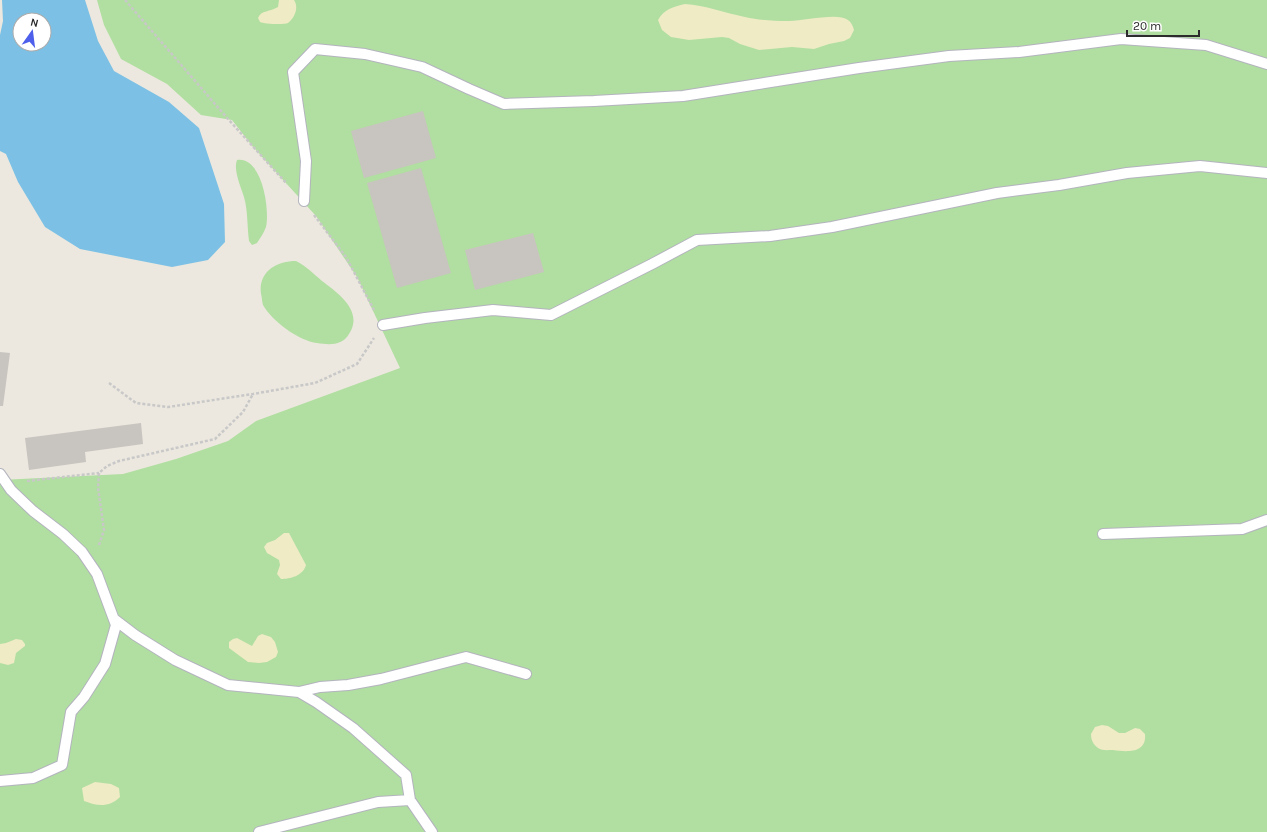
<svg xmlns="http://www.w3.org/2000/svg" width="1267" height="832" font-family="Karla,sans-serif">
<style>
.green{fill:#b1dea1}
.sand{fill:#eeebc5}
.water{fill:#7cc1e5;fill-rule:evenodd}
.building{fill:#c8c4bf}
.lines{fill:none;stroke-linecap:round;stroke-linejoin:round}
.lane-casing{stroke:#b3b4be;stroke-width:12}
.path{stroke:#c8c8c8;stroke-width:2.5;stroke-dasharray:3 2;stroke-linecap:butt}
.lane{stroke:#fff;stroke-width:10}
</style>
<rect width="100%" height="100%" fill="#ece8df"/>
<!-- green -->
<path class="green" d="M97,0H1267V832H0V480L123,474L176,459L228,441L256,421L400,368L357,277L316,216L253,147L232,120L201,115L167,84L121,59L104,25Z
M237,160C262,156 270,209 266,227C264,233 260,238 257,243L252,245L249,241C247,226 248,211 244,197C241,187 233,170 237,160Z
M296,261C306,266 314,274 322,281C338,293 364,311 349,334C342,346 329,345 317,343C299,341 272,321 263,305C262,302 262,297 261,294C258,272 276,261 296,261Z"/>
<!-- sand -->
<path class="sand" d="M279,0H294C299,7 295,18 288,23C284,25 264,24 260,22L258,18C261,10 270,12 278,7Z
M685,4C705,5 725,13 745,17C758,20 773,21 787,21C801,22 837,12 848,20C851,22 853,26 854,30L850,38L844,41L829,44L814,49L792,47L759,50L740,44L729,38L722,37L689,40L671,37L662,30L658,20C664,9 673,7 685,4Z
M284,533H289L306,565C303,576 290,579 281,579L277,574L280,565L279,560L267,553L264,547L267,543L275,540Z
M262,634L271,637L275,642L278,652L276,657L267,662L259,663L248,662L229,648V642L233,639L237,638L252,646L258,636Z
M16,639L22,640L25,644V646L16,653L14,663L8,665L0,663V644L6,643Z
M1102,725L1108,726L1119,733H1125L1135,728L1140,729L1145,734C1147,754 1126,752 1113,750C1108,750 1102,751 1098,748C1093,744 1091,740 1091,734L1095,727Z
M95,782L111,784L119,788L120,797C109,808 97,806 84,801L82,788Z"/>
<!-- water -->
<path class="water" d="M2,0H85L98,41L114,71L169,102L199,128L224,204L225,242L208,260L172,267L80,249L45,227L18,182L6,154L0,151V35L3,21ZM20,20H44V44H20Z"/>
<!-- building -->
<path class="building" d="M423,111L436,158L364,178L351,131Z
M421,168L451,273L397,288L367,183Z
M533,233L544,272L475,290L465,250Z
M0,352L10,353L3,406H0Z
M141,423L143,444L85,452L86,462L29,470L25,438Z"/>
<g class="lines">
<!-- lane casing -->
<g class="lane-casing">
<path id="lane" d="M304,201L306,161L293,72L315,49L365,54L422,67L469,89L504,104L594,101L683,96L859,68L949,56L1019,52L1121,39L1206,45L1267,64
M383,325L425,318L493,310L551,315L652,264L697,240L770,236L832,227L997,193L1059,185L1127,173L1200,166L1267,173
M0,474L11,490L33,511L63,534L82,552L97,574L116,625L105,664L84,697L71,712L62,765L33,778L0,781
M1103,534L1242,529L1267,520
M114,619L135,635L175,660L228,685L299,692L316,702L353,728L406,775L410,800
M299,692L320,687L348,685L381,679L466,657L526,674
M259,832L378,802L410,800L432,832"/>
</g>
<!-- path -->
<path class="path" d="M125,0L228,119L287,184
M314,215L346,257L374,310
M109,383L136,403L168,407L253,394L315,383L357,364L374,338
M27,481L99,473
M99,545L104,530L98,488L99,473L107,466L119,461L215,439L243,412L253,394"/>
<!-- lane -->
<use href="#lane" class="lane"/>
</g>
<!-- north arrow -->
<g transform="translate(32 32) rotate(14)"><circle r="19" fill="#ffffff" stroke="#ababab"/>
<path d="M0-3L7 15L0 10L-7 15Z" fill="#4e5feb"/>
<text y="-6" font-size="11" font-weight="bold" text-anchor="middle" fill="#2c2c2c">N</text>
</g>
<!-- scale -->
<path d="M1127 30v6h72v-6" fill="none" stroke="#2c2c2c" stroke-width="2"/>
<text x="1133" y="30" font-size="12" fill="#2c2c2c" stroke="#ffffff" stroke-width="3" paint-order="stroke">20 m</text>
</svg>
